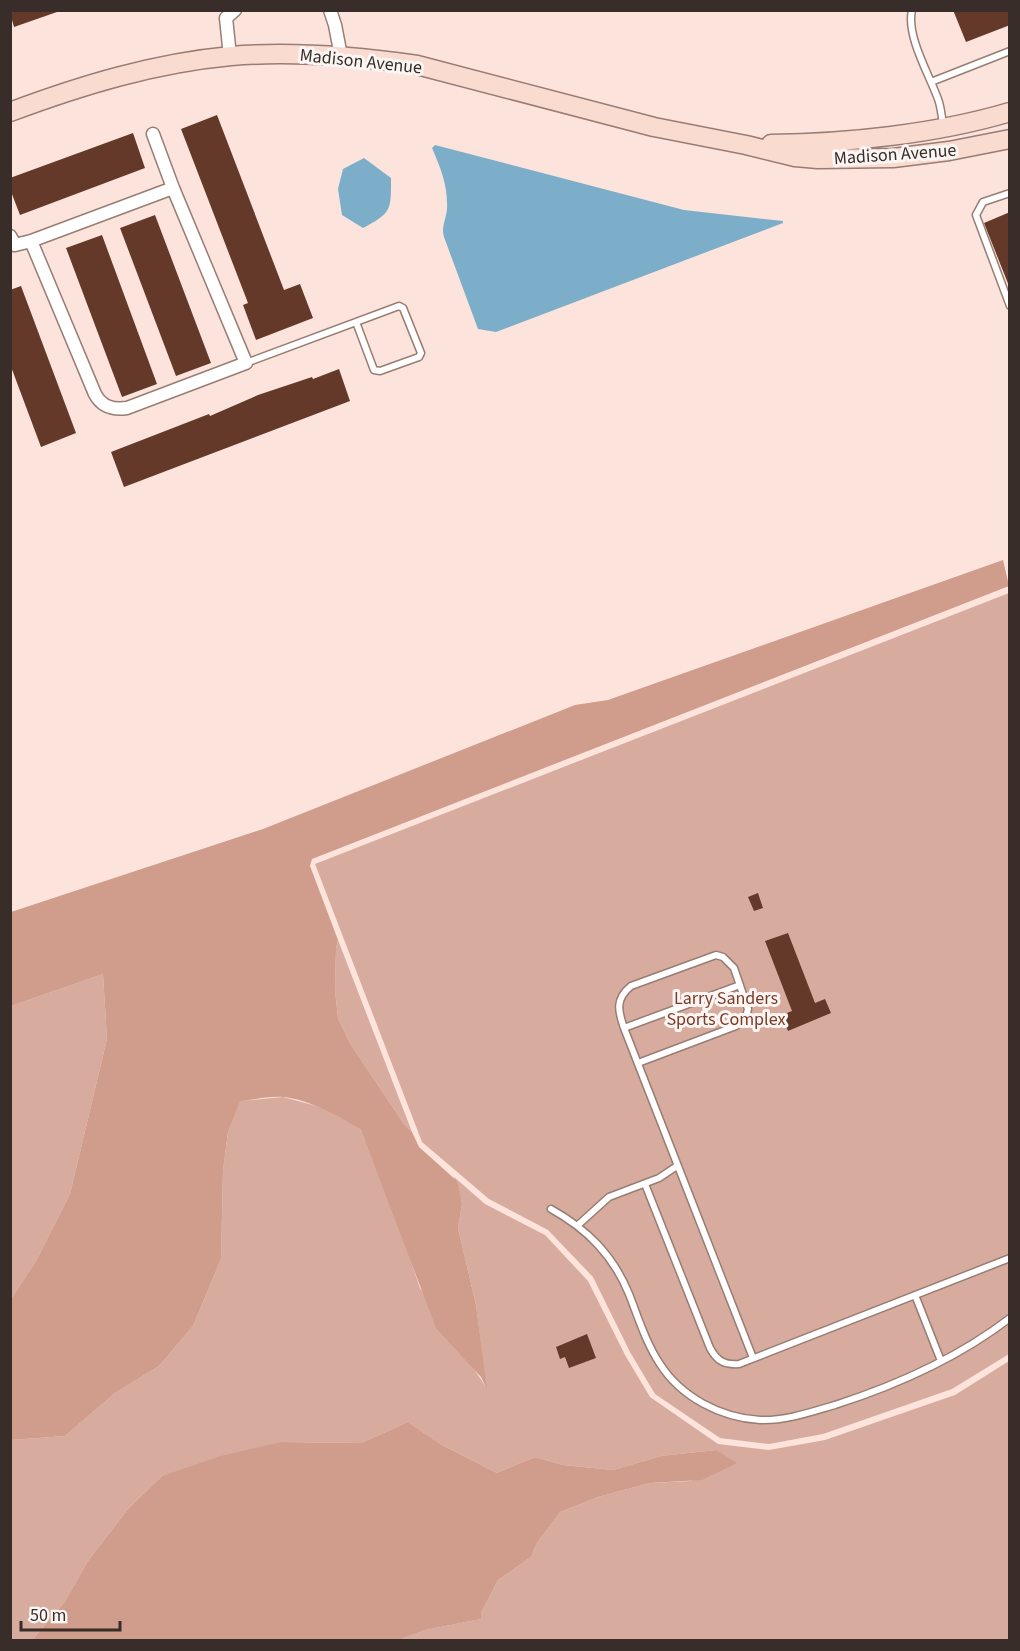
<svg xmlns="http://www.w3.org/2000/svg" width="1020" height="1651" font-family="'Source Sans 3',sans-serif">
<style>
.green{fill:#d7ac9e}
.forest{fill:#d09c8b}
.water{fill:#7caeca}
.building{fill:#65392a}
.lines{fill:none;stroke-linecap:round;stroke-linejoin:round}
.lane-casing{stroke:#987d74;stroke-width:9}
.street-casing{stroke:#987d74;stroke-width:15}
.secondary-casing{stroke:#987d74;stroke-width:21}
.lane{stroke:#fff;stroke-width:6}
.street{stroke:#fff;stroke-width:12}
.secondary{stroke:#f9dbd0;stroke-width:18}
.labels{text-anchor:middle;stroke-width:6;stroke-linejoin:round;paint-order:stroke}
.street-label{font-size:18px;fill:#382d29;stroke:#fbf5f3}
.park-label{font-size:18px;fill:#7c3b25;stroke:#fbf5f3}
</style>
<rect width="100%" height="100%" fill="#fce3db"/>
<!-- green -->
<path class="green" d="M1009,593V1354L952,1389L823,1434L769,1444L720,1438L655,1394L630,1352L593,1277L548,1230L489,1199L422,1142L315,864Z
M338,940L412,1132L404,1124L351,1045L338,1018L335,990L336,948Z
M103,974L107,1039L70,1194L36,1261L11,1299V1006Z
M283,1097L324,1108L348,1120L361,1130L397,1220L420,1288L486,1387L476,1305L458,1228L462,1204L454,1177L485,1204L545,1235L588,1281L625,1355L650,1397L718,1444L769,1450L825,1440L955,1395L1009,1361V1640H399L425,1630L481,1619V1613L498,1580L531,1557L537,1543L560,1512L598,1497L650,1483L691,1481L716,1450L661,1456L613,1470L563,1465L535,1457L497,1473L442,1445L408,1422L361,1443L280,1442L162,1476L128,1509L88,1561L64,1603L32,1640H11L10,1440L65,1436L115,1393L159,1366L193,1326L221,1259L223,1170L228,1132L239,1101Z"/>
<!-- forest -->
<path class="forest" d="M1003,560L1009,586L312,859L310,866L338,940L336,948L335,990L338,1018L351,1045L404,1124L412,1132L419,1147L457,1181L462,1204L458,1228L476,1305L487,1389L481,1377L436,1328L361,1130C341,1116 307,1099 283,1097C269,1096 253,1100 240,1101L228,1132L223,1170L221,1259L193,1326L159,1366L115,1393L65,1436L11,1440V1299L36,1261L70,1194L107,1039L103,974L11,1006V912L263,829L575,705L608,700Z
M408,1422L442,1445L497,1473L535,1457L563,1465L613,1470L661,1456L716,1450L737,1463L702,1480L650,1483L598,1497L560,1512L537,1543L531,1557L498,1580L481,1613V1619L425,1630L399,1640H32L64,1603L88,1561L128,1509L162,1476L221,1456L280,1442L361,1443Z"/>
<!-- water -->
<path class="water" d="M435,145L684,210L783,221V223L496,332L478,329L444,237C441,228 446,219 447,209C448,186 441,169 432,148Z
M364,158L391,178C391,210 392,213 363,228L342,215L338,189L343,169Z"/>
<!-- building -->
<path class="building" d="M18,10H57V12L14,27L10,13Z
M953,10H1010V25L966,42Z
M217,115L284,290L300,284L313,318L256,340L243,305L248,303L181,129Z
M133,133L145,168L20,215L10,189V178Z
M1010,212V286H1009L984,223Z
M155,215L211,363L176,376L120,228Z
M102,235L157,384L122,397L66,248Z
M21,286L76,433L41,447L10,364V290Z
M339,369L350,401L124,487L111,452L209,414L210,416L258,395L312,377L313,379Z
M758,893L763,908L754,911L748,897Z
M788,933L815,1003L825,999L831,1013L788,1031L782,1015L792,1011L765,941Z
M587,1334L596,1358L569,1368L565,1357L560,1359L556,1347Z"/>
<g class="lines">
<!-- lane casing -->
<g class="lane-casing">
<path id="lane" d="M912,10C906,36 929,74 938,99C941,107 942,117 943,126
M931,82L1010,51
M1010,193L983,202L976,215L1010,306
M246,363L399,306L403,308L421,353L419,357L380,371L374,370L356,322
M624,1028L740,985
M638,1063L736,1026L746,1017L748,1009L734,968L723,957L716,955L631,986C615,999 618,1011 624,1028L753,1358
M645,1184L710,1348C717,1361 724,1365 739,1364L1010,1258
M551,1209C587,1229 613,1255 629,1294C638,1317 646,1343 660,1364C681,1397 721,1418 760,1420C785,1421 811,1412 835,1405C897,1385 958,1358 1010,1318
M578,1225L609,1197L659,1178L677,1166
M915,1295L941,1361"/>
</g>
<!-- street casing -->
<g class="street-casing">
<path id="street" d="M330,10L335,25L341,56
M230,56L226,18L235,10
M153,134L173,188
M10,236L15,245L31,241L173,188L246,363L127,408C113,410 102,407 95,394L31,241"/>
</g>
<!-- secondary casing -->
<g class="secondary-casing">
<path id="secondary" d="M10,112C82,85 155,63 231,56C293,51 355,56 417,65L654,127L746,145L795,157L818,159L893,158L949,151L1010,139
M771,144C848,143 936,134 1010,112"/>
</g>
<!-- lane -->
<use href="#lane" class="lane"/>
<!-- street -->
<use href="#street" class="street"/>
<!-- secondary -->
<use href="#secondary" class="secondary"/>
</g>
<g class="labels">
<!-- street labels -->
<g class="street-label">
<text transform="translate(361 61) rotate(6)" y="6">Madison Avenue</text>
<text transform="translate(895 154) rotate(-4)" y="6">Madison Avenue</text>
</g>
<!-- park labels -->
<g class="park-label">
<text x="726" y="1004">Larry Sanders<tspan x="726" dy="21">Sports Complex</tspan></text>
</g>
</g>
<!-- border -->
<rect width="1020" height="1651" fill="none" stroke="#382d29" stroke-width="24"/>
<!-- scale -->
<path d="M21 1621v9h99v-9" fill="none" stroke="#382d29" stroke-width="3"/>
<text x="30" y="1621" font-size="18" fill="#382d29" stroke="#fbf5f3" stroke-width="4.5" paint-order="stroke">50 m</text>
</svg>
